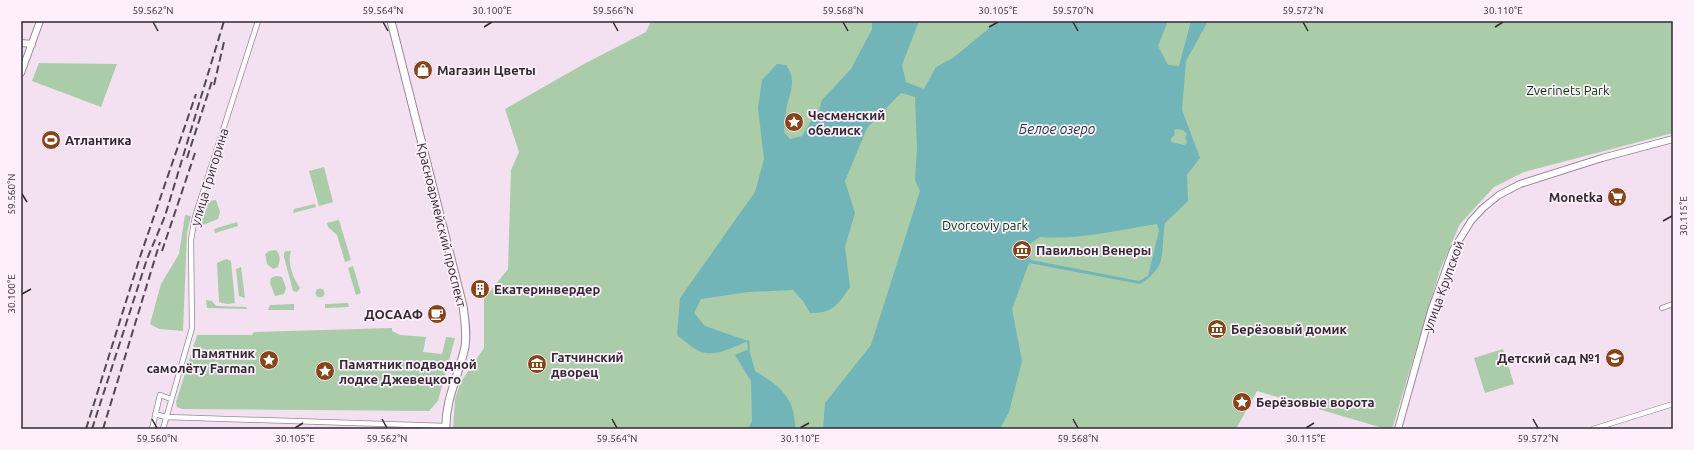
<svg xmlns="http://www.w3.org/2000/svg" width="1694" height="450" font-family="Ubuntu,sans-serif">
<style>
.green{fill:#abcca8}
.water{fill:#71b5b8;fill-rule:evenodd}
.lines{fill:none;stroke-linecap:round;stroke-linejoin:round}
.stream{stroke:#71b5b8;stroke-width:2}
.minor-casing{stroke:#998898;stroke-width:6}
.tertiary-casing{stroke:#998898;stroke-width:8}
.secondary-casing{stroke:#998898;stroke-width:9}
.minor{stroke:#fff;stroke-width:4.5}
.tertiary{stroke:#fff;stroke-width:6}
.secondary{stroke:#fff;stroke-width:7}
.rail{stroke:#524952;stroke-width:2;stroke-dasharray:8 4;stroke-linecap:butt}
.ticks{fill:none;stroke:#312a31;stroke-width:1.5}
.labels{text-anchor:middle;stroke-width:3.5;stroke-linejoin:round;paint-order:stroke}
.poi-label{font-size:13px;font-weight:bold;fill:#312a31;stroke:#feeffd;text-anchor:start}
.park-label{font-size:13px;fill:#003801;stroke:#feeffd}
.street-label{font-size:13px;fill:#312a31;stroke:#feeffd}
.water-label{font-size:14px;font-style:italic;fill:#1a3d3e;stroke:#feeffd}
.neatline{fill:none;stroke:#312a31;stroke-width:1.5}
.ticks-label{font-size:10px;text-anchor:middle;fill:#312a31}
</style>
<rect width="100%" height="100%" fill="#f3e1f2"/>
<!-- green -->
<path class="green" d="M651,21H1673V133L1524,172L1494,187L1460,224L1440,270L1392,429H1386L1257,391L1236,429H453L455,399L460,383L484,348V299L508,269L511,170L519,152L505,109L584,64L646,32Z
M39,63L117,64L101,107L32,81Z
M324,167L333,202L319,206L309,171Z
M216,200L220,212L218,219L203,225L200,223L206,201Z
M315,204L316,207L293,213L294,209Z
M185,215L191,216L187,233L183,331L159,329L150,324L161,284L179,254Z
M339,220L351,260L345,262L337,235L328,227L327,223Z
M237,222L238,226L215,233L214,229Z
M276,250C281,255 280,260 278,267L273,269L267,264L265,254L269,251Z
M286,251H291C287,263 293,278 300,288L297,292L293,291L284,257V253Z
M226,259L231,261L235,303L227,304L219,302L217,263Z
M353,266L361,293L356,295L348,268Z
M241,267L245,298L239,296L236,269Z
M276,276L282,277L286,288L284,294L275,296L270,283L271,278Z
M315.5 293a4.5 4.5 0 1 1 9 0a4.5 4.5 0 1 1-9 0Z
M206,300L212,301L216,306L246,307L247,309L207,308Z
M348,303L349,307L325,308V304Z
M294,304V310H268L270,305Z
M392,328V331L400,335L426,337L423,352L442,354L446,337L455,338L438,401L429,411L182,409L177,407L176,402L197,335H252L254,332Z
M1503,349L1514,384L1485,393L1474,358Z"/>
<!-- water -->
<path class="water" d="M872,21H919L902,65L906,82L924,89L936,67L953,58L998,21H1168L1158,46L1168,65L1179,66L1191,21H1208L1186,61L1182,110L1200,158L1187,175L1188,201L1165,223C1160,252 1169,266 1140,284L1029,263L1012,309L1022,361L1009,412L1000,429H823L825,403L871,345L920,191L915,180L917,148L915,97L901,93L867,128L845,181L855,213L845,247L850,287C838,304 833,314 810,313L803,301L793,290L748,292L701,299L694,313L705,326L748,341C734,347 712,359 697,350C690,346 684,340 677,335L680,298L755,192L764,159L758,108L762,80L777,64L786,65C798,81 789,94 786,110C785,117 785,125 784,132L790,139L802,136L811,121L817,117L822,100L851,69L872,29ZM1175,129L1183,130L1187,134L1185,137L1187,143L1184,145L1171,142V138L1174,136ZM1157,224L1159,231L1148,276L1139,281L1031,260L1029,257L1015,256L1014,253H1012V247L1015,245H1028L1040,237C1079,240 1119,230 1157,224Z
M749,349L755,371C779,385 796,398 795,429H748L752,421L751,381L735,355Z"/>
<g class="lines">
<!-- stream -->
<path class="stream" d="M748,341L749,349"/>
<!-- minor casing -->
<g class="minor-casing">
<path id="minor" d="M1662,308L1673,304
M155,414L166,417L446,426
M152,429L160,395L171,399
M163,429L192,328L191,240L195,217L258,21
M1593,429L1673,404"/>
</g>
<!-- tertiary casing -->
<g class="tertiary-casing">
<path id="tertiary" d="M21,43L32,44
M21,73L40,21
M1398,429L1431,311L1453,250L1471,221L1483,208L1499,195L1520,184L1602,158L1673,139"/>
</g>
<!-- secondary casing -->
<g class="secondary-casing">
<path id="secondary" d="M391,21L463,306C465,320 467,333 465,347C459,375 445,399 446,429"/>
</g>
<!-- minor -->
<use href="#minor" class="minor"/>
<!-- tertiary -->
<use href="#tertiary" class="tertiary"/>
<!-- secondary -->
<use href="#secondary" class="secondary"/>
<!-- rail -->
<path class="rail" d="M214,85L224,42
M187,158L213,78
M162,251L195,153
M86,429L140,257L196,94
M92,429L147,259L165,216L224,21
M103,429L160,242"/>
</g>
<!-- ticks -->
<path class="ticks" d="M153,22L158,31M383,22L388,31M613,22L618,31M843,22L848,31M1073,22L1078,31M1303,22L1308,31M484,27L492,22M989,27L998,22M1495,27L1503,22M22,194L27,202M1663,221L1672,216M22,294L31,289M152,419L157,428M382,419L387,428M612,419L617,428M1073,419L1078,428M1533,419L1538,428M295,428L303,423M800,428L809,423M1306,428L1314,423"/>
<!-- icons -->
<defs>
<g id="shop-disc" transform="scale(1)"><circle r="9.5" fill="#874416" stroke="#feeffd"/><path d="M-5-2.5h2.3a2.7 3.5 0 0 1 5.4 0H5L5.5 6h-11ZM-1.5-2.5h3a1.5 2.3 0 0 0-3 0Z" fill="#fff"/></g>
<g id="sight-disc" transform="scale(1)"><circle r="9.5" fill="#874416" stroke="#feeffd"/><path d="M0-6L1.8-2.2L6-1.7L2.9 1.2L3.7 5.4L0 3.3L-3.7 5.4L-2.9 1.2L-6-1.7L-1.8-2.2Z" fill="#fff"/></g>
<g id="stadium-disc" transform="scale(1)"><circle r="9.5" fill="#874416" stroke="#feeffd"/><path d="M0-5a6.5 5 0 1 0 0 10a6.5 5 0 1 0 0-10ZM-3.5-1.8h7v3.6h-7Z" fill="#fff"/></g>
<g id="supermarket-disc" transform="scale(1)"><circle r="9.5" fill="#874416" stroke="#feeffd"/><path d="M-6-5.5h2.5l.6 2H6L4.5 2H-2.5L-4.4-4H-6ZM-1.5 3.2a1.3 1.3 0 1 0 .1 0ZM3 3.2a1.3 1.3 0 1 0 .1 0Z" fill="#fff"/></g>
<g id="museum-disc" transform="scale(1)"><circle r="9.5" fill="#874416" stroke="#feeffd"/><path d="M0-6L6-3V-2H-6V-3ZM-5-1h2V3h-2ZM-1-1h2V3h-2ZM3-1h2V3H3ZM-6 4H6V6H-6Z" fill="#fff"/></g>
<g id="building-disc" transform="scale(1)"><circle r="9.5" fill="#874416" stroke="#feeffd"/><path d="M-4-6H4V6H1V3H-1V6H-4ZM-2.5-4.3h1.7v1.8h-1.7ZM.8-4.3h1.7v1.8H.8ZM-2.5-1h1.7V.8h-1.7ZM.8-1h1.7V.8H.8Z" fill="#fff"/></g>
<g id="cafe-disc" transform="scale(1)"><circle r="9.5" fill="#874416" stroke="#feeffd"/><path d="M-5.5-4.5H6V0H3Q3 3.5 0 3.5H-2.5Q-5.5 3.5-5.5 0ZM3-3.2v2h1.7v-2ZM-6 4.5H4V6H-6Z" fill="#fff"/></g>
<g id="school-disc" transform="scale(1)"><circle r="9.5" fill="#874416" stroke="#feeffd"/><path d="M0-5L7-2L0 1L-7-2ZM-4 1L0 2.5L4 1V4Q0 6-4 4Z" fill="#fff"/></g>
</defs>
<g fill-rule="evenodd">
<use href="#shop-disc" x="423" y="70"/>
<use href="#sight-disc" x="794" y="122"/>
<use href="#stadium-disc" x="51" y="140"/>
<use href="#supermarket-disc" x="1617" y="197"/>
<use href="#museum-disc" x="1022" y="250"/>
<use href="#building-disc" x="480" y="289"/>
<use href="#cafe-disc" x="437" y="314"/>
<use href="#museum-disc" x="1217" y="329"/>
<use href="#school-disc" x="1615" y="358"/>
<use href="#sight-disc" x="269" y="360"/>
<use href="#museum-disc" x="537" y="364"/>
<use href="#sight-disc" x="325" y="371"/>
<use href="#sight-disc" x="1242" y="402"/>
</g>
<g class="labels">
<!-- poi labels -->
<g class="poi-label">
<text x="437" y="75">Магазин Цветы</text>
<text x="808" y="120">Чесменский<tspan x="808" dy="15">обелиск</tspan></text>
<text x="65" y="145">Атлантика</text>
<text x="1603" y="202" text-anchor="end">Monetka</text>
<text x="1036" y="255">Павильон Венеры</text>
<text x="494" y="294">Екатеринвердер</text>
<text x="423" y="319" text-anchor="end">ДОСААФ</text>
<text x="1231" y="334">Берёзовый домик</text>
<text x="255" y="358" text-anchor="end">Памятник<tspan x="255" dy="15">самолёту Farman</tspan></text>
<text x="551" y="362">Гатчинский<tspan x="551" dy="15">дворец</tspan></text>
<text x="1601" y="363" text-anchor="end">Детский сад №1</text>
<text x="339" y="369">Памятник подводной<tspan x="339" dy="15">лодке Джевецкого</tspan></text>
<text x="1256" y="407">Берёзовые ворота</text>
</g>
<!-- park labels -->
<g class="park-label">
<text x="1568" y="95">Zverinets Park</text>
<text x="985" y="230">Dvorcoviy park</text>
</g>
<!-- street labels -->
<g class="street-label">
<text transform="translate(209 177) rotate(-73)" y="5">улица Григорина</text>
<text transform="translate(442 225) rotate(76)" y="5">Красноармейский проспект</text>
<text transform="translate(1443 286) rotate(-70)" y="5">улица Крупской</text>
</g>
<!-- water labels -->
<g class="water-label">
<text x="1057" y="134">Белое озеро</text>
</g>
</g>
<!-- border -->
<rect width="1694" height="450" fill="none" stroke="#feeffd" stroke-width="44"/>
<rect x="22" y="22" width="1650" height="406" class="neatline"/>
<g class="ticks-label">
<text x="153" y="14">59.562°N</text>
<text x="383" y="14">59.564°N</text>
<text x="492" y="14">30.100°E</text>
<text x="613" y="14">59.566°N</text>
<text x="843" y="14">59.568°N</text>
<text x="998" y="14">30.105°E</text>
<text x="1073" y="14">59.570°N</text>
<text x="1303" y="14">59.572°N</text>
<text x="1503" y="14">30.110°E</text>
<text transform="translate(11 194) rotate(-90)" y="4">59.560°N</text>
<text transform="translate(1683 216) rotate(-90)" y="4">30.115°E</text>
<text transform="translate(11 294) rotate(-90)" y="4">30.100°E</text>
<text x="157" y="442">59.560°N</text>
<text x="295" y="442">30.105°E</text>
<text x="387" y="442">59.562°N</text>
<text x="617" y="442">59.564°N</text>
<text x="800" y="442">30.110°E</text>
<text x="1078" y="442">59.568°N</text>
<text x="1306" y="442">30.115°E</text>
<text x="1538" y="442">59.572°N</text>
</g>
</svg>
